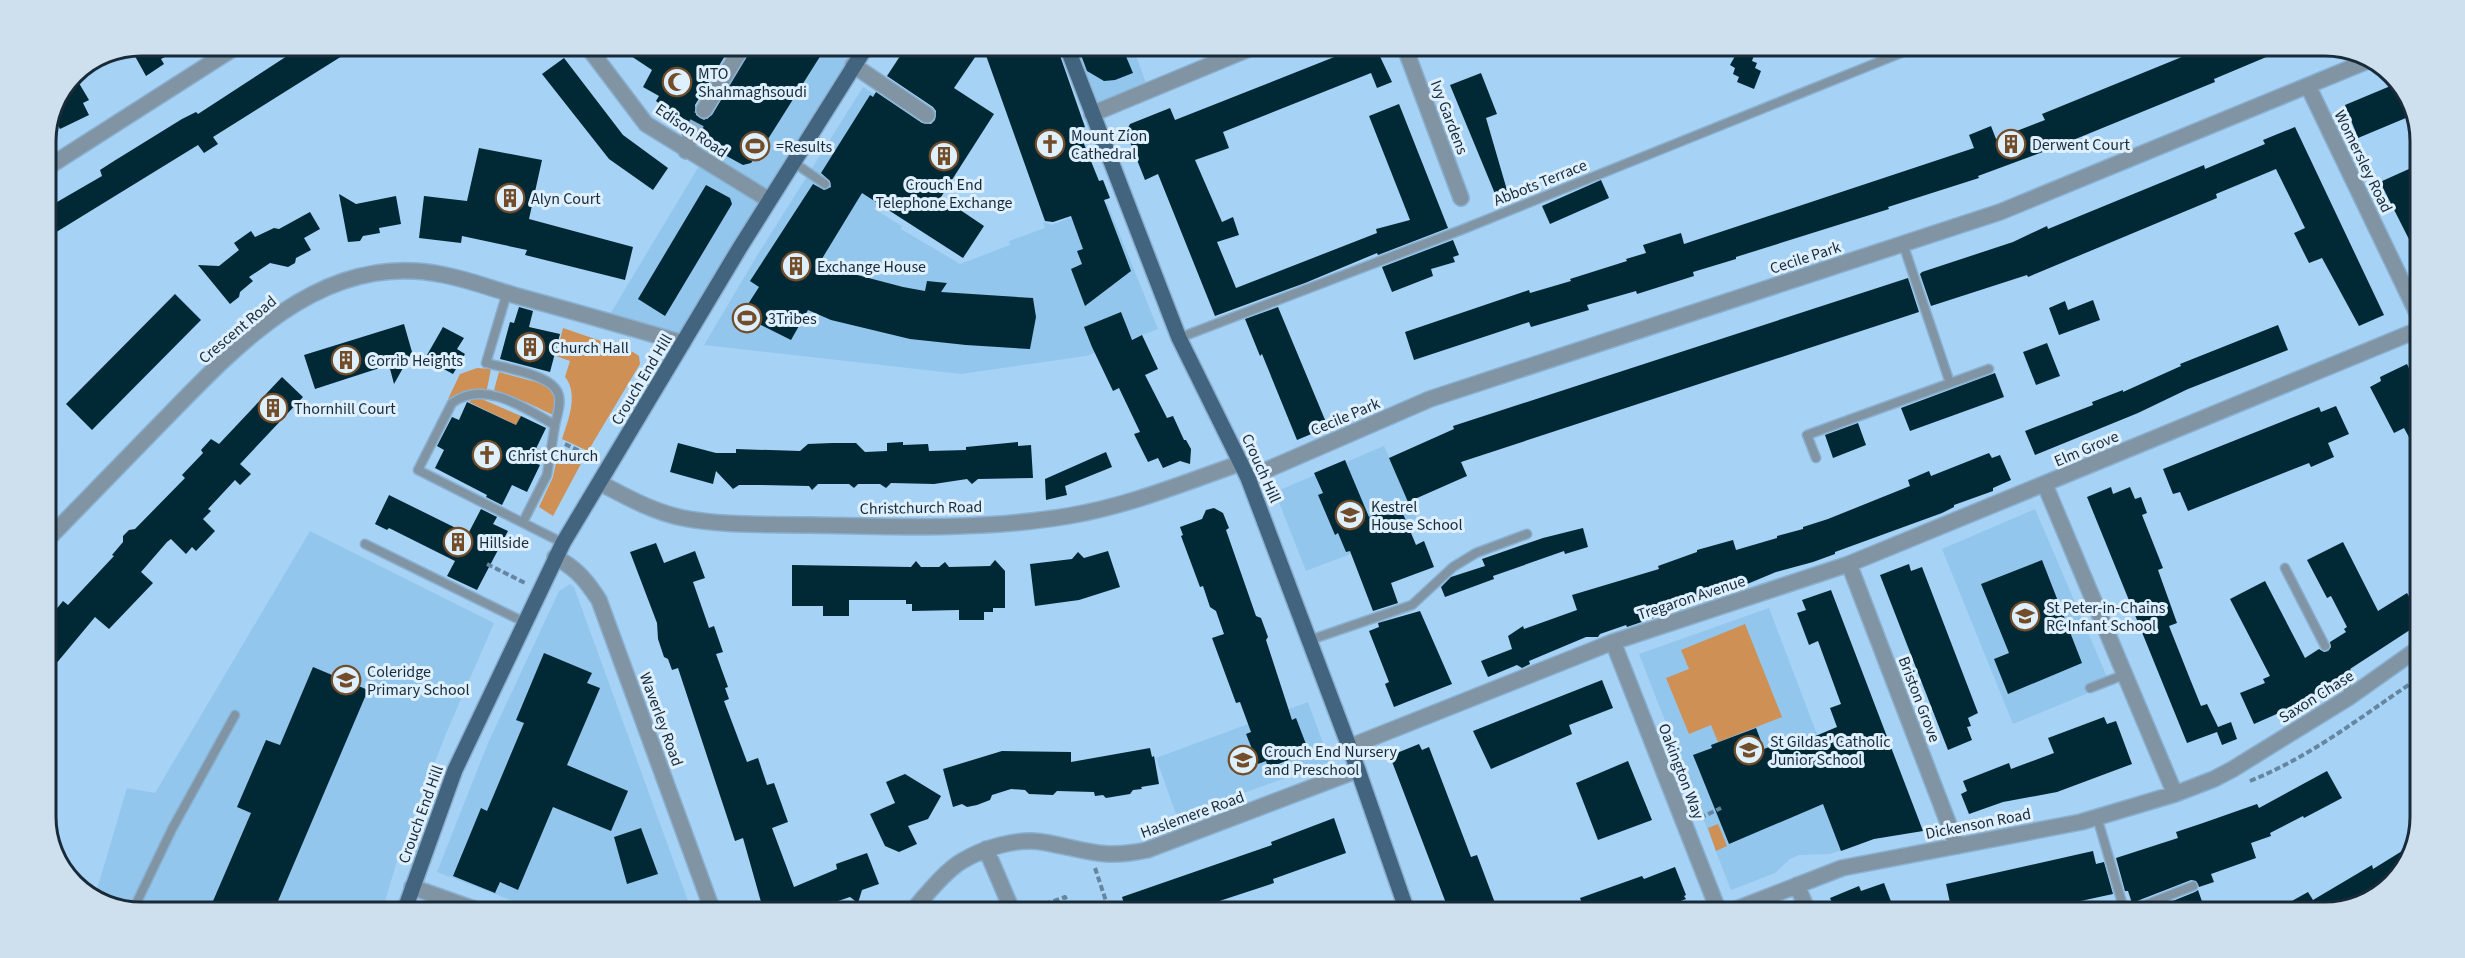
<svg xmlns="http://www.w3.org/2000/svg" width="2465" height="958" font-family="'Source Sans 3',sans-serif">
<style>
.built{fill:#93c6ed}
.green{fill:#cf9055}
.building{fill:#002935}
.lines{fill:none;stroke-linecap:round;stroke-linejoin:round}
.street-tunnel{stroke:#8ab0d0;stroke-width:15;stroke-dasharray:15 8;stroke-linecap:butt}
.lane-casing{stroke:#8ab0d0;stroke-width:11}
.street-casing{stroke:#8ab0d0;stroke-width:18}
.primary-casing{stroke:#8ab0d0;stroke-width:18}
.path{stroke:#66859f;stroke-width:4;stroke-dasharray:6 3;stroke-linecap:butt}
.lane{stroke:#8194a3;stroke-width:8}
.street{stroke:#8194a3;stroke-width:15}
.primary{stroke:#42647e;stroke-width:15}
.labels{text-anchor:middle;stroke-width:6;stroke-linejoin:round;paint-order:stroke}
.poi-label{font-size:16px;fill:#192a38;stroke:#def0fe;text-anchor:start}
.street-label{font-size:16px;fill:#192a38;stroke:#def0fe}
.rim{fill:none;stroke:#192a38;stroke-width:3}
</style>
<rect width="100%" height="100%" fill="#a6d2f6"/>
<!-- built -->
<path class="built" d="M771,46L866,47L683,343L606,321Z
M1077,47H1133L1146,83L1098,103Z
M863,87L927,129L874,209L902,226L901,229L960,264L1010,245L1009,241L1045,228L1043,222L1052,225L1107,203L1158,329L1086,356L961,374L704,345L758,254Z
M1384,446L1421,527L1306,571L1275,492Z
M2035,509L2110,684L2013,724L1942,549Z
M310,531L494,623L445,736L397,861L383,908H135L95,896L127,788L155,793Z
M570,584L574,587L691,909H534L437,872L488,743L559,591Z
M1769,608L1859,845L1830,854L1799,855L1790,859L1775,873L1731,890L1639,654Z
M1308,702L1330,762L1177,817L1156,758Z"/>
<!-- green -->
<path class="green" d="M563,328L633,352L639,356L640,364L588,451L562,439C568,421 579,394 565,377L570,361L556,356Z
M477,368L491,369L487,389L469,390L448,399L460,374Z
M499,372L547,385L555,398L553,415L528,403L494,390Z
M477,397L521,416L516,425L469,402L472,399Z
M559,448L583,460L553,516L539,507L553,477Z
M1745,624L1782,717L1718,742L1711,725L1689,734L1666,678L1689,669L1681,650Z
M1718,824L1727,846L1716,851L1708,828Z"/>
<!-- building -->
<path class="building" d="M140,45H188L161,59L164,64L146,76L131,49Z
M304,45L358,46L213,137L218,144L204,153L198,145L45,239V209L102,176L100,170L114,161L182,119L196,112L198,114Z
M616,46H731L695,105L696,115L704,120L712,115L753,46L826,47L763,147L751,163L743,165L699,141L697,130L687,127L690,122L667,110L656,101L659,96L643,87L652,70Z
M906,47H982L954,88L994,114L941,197L984,226L963,258L862,193L820,262L842,271L903,287L925,291L927,281L947,283L941,292L1033,298L1036,317L1030,349L966,345L910,339L831,320L808,310L791,340L741,315L759,287L750,281L813,184L824,190L831,187L830,181L821,173L870,95L873,97L876,92L922,123L931,124L935,120L936,111L933,107L887,76Z
M983,47H1057L1085,127L1078,129L1099,181L1103,180L1110,198L1104,200L1131,271L1085,306L1071,269L1082,264L1077,251L1083,249L1071,216L1053,222L1045,221Z
M1078,47H1122L1133,73L1115,80L1104,81L1087,71Z
M1357,48H1376L1392,82L1377,88L1371,73L1223,132L1229,148L1195,160L1222,222L1233,217L1239,235L1217,242L1236,288L1377,233L1376,229L1410,220L1369,116L1399,104L1448,228L1378,255L1377,253L1305,283L1215,316L1158,174L1145,180L1126,132L1130,124L1170,108L1175,120Z
M1739,49L1754,55L1752,61L1757,63L1755,68L1761,71L1754,89L1737,82L1739,77L1733,74L1735,68L1730,65Z
M2199,50H2283L2214,79L2215,82L2056,147L1978,176L1979,178L1888,207L1889,209L1736,257V259L1693,272L1694,276L1637,294L1636,291L1587,305L1589,310L1531,327L1529,322L1414,360L1405,332L1529,290L1530,293L1571,281L1570,279L1627,261L1626,259L1646,253L1643,245L1681,233L1684,244L1974,148L1969,135L1991,126L1996,139L2045,120L2042,114Z
M564,58L623,135L668,168L653,190L609,159L542,74Z
M73,73L89,100L83,103L89,115L60,129L53,116Z
M1481,73L1497,114L1486,118L1509,197L1498,201L1450,85Z
M2400,82L2413,115L2358,138L2345,105Z
M2295,127L2384,315L2359,326L2322,258L2309,263L2294,233L2305,228L2276,169L2216,194L2217,198L2028,277L2027,275L1931,306L1920,274L1922,272L2013,242L2047,226L2048,229L2204,165L2205,169L2265,144L2263,140Z
M479,148L542,160L529,219L633,247L625,280L525,255L527,250L462,236L461,243L419,238L424,196L467,201Z
M2420,164L2419,215V259L2380,182Z
M1601,180L1609,198L1550,224L1542,206Z
M706,185L730,198L732,204L665,316L638,299Z
M339,194L356,204L396,196L401,224L379,228L380,233L363,236L360,241L348,242Z
M310,212L320,229L304,238L311,250L296,258L295,263L288,267L270,263L249,277L253,281L240,292L239,297L230,304L198,265L219,266L239,250L234,243L251,231L255,237L274,228L279,229Z
M1453,240L1459,255L1453,257L1455,262L1431,269L1433,276L1392,292L1382,267Z
M1908,278L1919,312L1461,462L1467,476L1408,502L1389,458L1454,429L1453,426Z
M175,294L201,320L92,430L66,404Z
M2093,300L2100,320L2059,335L2049,308L2065,301L2068,310Z
M519,307L533,311L529,327L560,334L550,372L500,359L510,322L514,323Z
M1278,307L1328,427L1297,440L1262,354L1260,356L1245,319Z
M1121,312L1132,340L1142,335L1158,369L1145,375L1167,418L1173,416L1184,440H1186L1191,449L1190,464L1180,461L1163,468L1158,458L1148,462L1134,434L1140,432L1119,388L1113,391L1092,347L1084,327Z
M404,324L412,352L394,384L389,365L315,389L304,355Z
M2278,325L2288,350L2188,389L2138,413L2035,455L2025,431L2093,405L2092,402L2123,390V392L2181,366L2180,364Z
M443,327L464,338L457,349L465,354L453,374L440,367L438,371L423,362Z
M2047,343L2060,376L2036,385L2023,352Z
M2407,364L2418,388V454L2404,428L2394,433L2370,387L2381,381L2380,377Z
M1995,373L2004,397L1910,431L1901,408Z
M282,377L303,397L240,464L251,474L240,485L235,480L208,509L211,511L203,519L215,531L196,551L192,547L186,554L171,539L167,542L141,572L153,583L109,629L95,617L45,677V623L63,601L68,605L114,556L112,555L123,542V536L129,530L135,529L185,478L182,475L203,453L201,450L211,439L219,444Z
M467,402L516,425L521,416L546,428L530,461L540,465L527,492L512,485L502,505L486,497L487,495L435,468L444,450L437,446L452,417L459,420Z
M2336,406L2349,434L2328,443L2334,457L2311,467L2309,463L2188,511L2180,492L2173,494L2163,469L2319,407L2321,412Z
M1858,423L1866,445L1833,458L1825,435Z
M903,442V445L928,444L929,451L966,450V447L1018,442V446L1031,445L1033,478L978,479L972,484L967,479L934,484L891,483L886,488L880,484H858L854,488L849,484H818L812,490L809,486L760,485H739L733,489L716,471L713,484L670,472L678,443L716,453H736V449L800,451L808,444L832,443H856L865,452L887,451V443Z
M1106,452L1112,467L1065,486L1067,495L1046,500L1045,479Z
M1989,453L1992,458L2000,455L2011,480L1993,488V491L1954,505V507L1942,513L1835,552V554L1813,562L1776,572L1740,587L1723,592L1719,591L1700,601L1667,610L1668,613L1627,627L1626,625L1600,634L1598,637H1586L1529,661L1530,664L1522,668L1517,665L1488,677L1481,661L1512,649L1508,636L1523,626L1524,629L1577,610L1572,595L1659,569L1658,566L1697,552V550L1733,540L1736,550L1777,538V536L1803,529V527L1828,519L1910,486L1908,480L1929,471L1931,476Z
M1345,460L1369,517L1399,504L1416,545L1424,541L1434,567L1391,583L1398,603L1373,611L1350,551L1346,552L1338,533L1335,535L1318,495L1323,493L1314,473Z
M2111,487L2113,494L2130,487L2135,499L2141,497L2147,513L2142,515L2163,568L2158,570L2177,623L2169,626L2190,679L2201,706L2207,704L2218,727L2231,722L2237,739L2222,745L2217,732L2187,743L2087,497Z
M389,495L468,534L481,509L497,517L493,524L508,531L477,590L447,576L455,561L389,528L387,530L375,524Z
M1214,508L1223,513L1229,528L1226,530L1256,616L1261,618L1268,637L1266,640L1292,720L1296,718L1309,752L1268,768L1266,761L1258,764L1246,734L1251,732L1240,702L1236,703L1212,638L1224,634L1216,611L1210,607L1203,586L1200,587L1181,536L1183,535L1180,527L1202,519L1206,510Z
M1583,528L1588,547L1565,554L1564,551L1493,576L1494,579L1445,597L1441,587L1451,577L1485,566L1482,559L1543,538Z
M2343,542L2378,611L2407,593L2416,608V626L2350,669L2355,677L2350,680L2342,678L2339,682L2340,687L2333,691L2331,690L2254,724L2240,693L2265,683L2263,679L2270,676L2230,599L2265,581L2305,658L2319,649L2324,652L2328,651L2331,647L2330,642L2346,632L2344,629L2347,627L2331,596L2327,598L2307,560Z
M656,543L664,563L695,551L705,578L693,582L709,628L714,626L723,652L716,654L728,687L725,688L729,699L724,701L747,762L758,758L767,785L774,783L788,822L772,828L794,887L837,869L836,864L867,853L879,884L862,890L858,903L850,897L826,905L828,910L763,909L743,838L735,841L678,668L672,670L668,659L664,657L658,639L657,623L630,552Z
M1108,551L1120,587L1079,600L1035,606L1030,564L1072,559L1078,552L1084,558Z
M995,560L1005,571V608H993V612H984V620H959V610L912,611V604H906V600H849V616H823V606H792V565L911,567L916,561L921,567H939L945,562L949,567L990,566Z
M2042,560L2082,663L2008,694L1994,659L2009,653L1981,584Z
M1909,564L1911,571L1922,567L1978,713L1968,718L1971,726L1967,727L1972,740L1948,750L1880,575Z
M1831,590L1923,831L1874,839L1841,851L1823,804L1729,844L1693,755L1712,748L1711,745L1756,728L1764,749L1779,743L1782,750L1837,727L1830,708L1841,704L1818,641L1809,645L1797,613L1806,610L1802,600Z
M1420,611L1452,684L1394,707L1385,684L1389,682L1369,631L1379,627L1378,623Z
M544,653L592,673L587,683L600,688L567,765L628,791L611,831L553,807L518,890L500,882L495,893L453,876L481,808L487,811L524,723L516,720Z
M313,667L368,690L275,908H210L251,813L237,807L266,740L280,745Z
M1602,680L1613,708L1569,725L1572,734L1491,769L1473,731Z
M2104,717L2107,724L2116,721L2132,764L2057,792L2003,802L1969,814L1961,794L1967,791L1963,781L2009,763L2011,769L2054,753L2048,738Z
M1419,744L1422,750L1429,747L1471,857L1477,855L1498,911H1449L1391,759L1392,755Z
M1150,748L1152,757L1154,756L1159,784L1141,787L1142,789L1133,790L1130,794L1106,798L1103,795L1095,796L1094,792L1057,791L1053,795L1029,794L1025,790L1011,789L992,795L990,800L977,805L967,807L962,804L953,807L943,769L1002,751L1071,752V762Z
M1628,761L1652,820L1598,840L1576,783Z
M2327,771L2342,798L2304,818L2303,816L2270,833L2271,836L2251,843L2256,858L2211,874L2214,882L2199,887L2196,881L2191,880L2132,903L2128,891H2125L2116,858L2178,838L2176,832L2203,823L2257,804L2259,808Z
M905,774L941,796L928,819L908,826L917,844L899,852L885,846L870,814L895,803L886,782Z
M1334,818L1346,853L1273,879L1274,883L1192,910H1126L1122,897L1272,845L1271,842Z
M641,828L658,874L627,884L614,837Z
M2415,843V849L2378,897L2325,913H2270L2308,892L2313,900L2372,865L2373,869Z
M2093,851L2096,864L2104,862L2113,894L2030,912H1952L1946,884Z
M1675,867L1686,895L1684,896L1686,899L1675,903L1673,908L1665,904L1646,911H1585L1580,898L1642,876L1644,879Z
M1884,883L1892,904L1872,912H1836L1830,898L1859,886L1861,891Z
M2198,890L2206,913H2143L2195,892Z"/>
<g class="lines">
<!-- street-tunnel -->
<path class="street-tunnel" d="M690,136L704,110"/>
<!-- lane casing -->
<g class="lane-casing">
<path id="lane" d="M793,162L825,184
M1903,244L1950,383
M507,293L486,363C504,368 551,374 558,393C562,402 557,415 555,425
M1179,338L1461,230L1911,49
M1816,458L1807,435L1989,369
M523,522L547,475L555,425C526,409 485,379 452,403L418,470L563,543
M365,544L524,622
M2285,568L2325,646
M1310,640L1412,605L1453,567L1476,553L1527,534
M2345,683L2351,696
M2090,688L2126,674
M2097,817L2125,913L2193,886
M134,908L172,829L235,715"/>
</g>
<!-- street casing -->
<g class="street-casing">
<path id="street" d="M587,46L646,124L769,200
M1405,48L1461,198
M853,65L927,115
M2308,86L2419,317
M704,110L743,46
M1092,114L1251,48
M686,151L690,136
M45,169L239,45
M1248,478L1430,399L2000,212L2370,60
M600,483C627,497 653,512 683,518C724,526 768,524 810,525C893,527 986,530 1068,516C1128,506 1184,483 1241,463
M2045,485L2175,794
M45,542C82,504 119,466 156,428C226,357 306,264 415,271C450,273 484,286 517,296C572,311 628,327 683,343
M555,557C576,568 586,580 599,600L712,909
M1849,564L1957,846
M1613,642L1719,912
M1349,747L1613,642L1849,564L2418,330
M986,849L1012,910
M1797,885L1808,912
M412,887L474,909
M913,910C926,895 945,871 962,861C984,848 1016,838 1042,842C1085,849 1100,860 1147,850L1358,770
M1729,912L1842,868L2081,822L2175,794L2214,779L2233,769L2351,696L2416,650"/>
</g>
<!-- primary casing -->
<g class="primary-casing">
<path id="primary" d="M1067,47L1179,338L1248,478L1358,770L1407,911
M405,909L455,770L563,543L739,249L866,47"/>
</g>
<!-- path -->
<path class="path" d="M565,444L596,459
M487,564L527,584
M2250,781C2314,755 2360,717 2416,680
M1700,818L1721,808
M1095,868L1109,910
M1028,910L1065,897L1068,904"/>
<!-- lane -->
<use href="#lane" class="lane"/>
<!-- street -->
<use href="#street" class="street"/>
<!-- primary -->
<use href="#primary" class="primary"/>
</g>
<!-- icons -->
<defs>
<g id="mosque-ring" transform="scale(1.5)"><circle r="9.5" fill="#def0fe" stroke="#734d29" stroke-width="1.5"/><path d="M3.5-4.9A6 6 0 1 0 3.5 4.9A5 5 0 1 1 3.5-4.9Z" fill="#734d29"/></g>
<g id="church-ring" transform="scale(1.5)"><circle r="9.5" fill="#def0fe" stroke="#734d29" stroke-width="1.5"/><path d="M-1.2-6h2.4v3.5h3.3v2.4h-3.3V6h-2.4V-.1h-3.3v-2.4h3.3Z" fill="#734d29"/></g>
<g id="building-ring" transform="scale(1.5)"><circle r="9.5" fill="#def0fe" stroke="#734d29" stroke-width="1.5"/><path d="M-4-6H4V6H1V3H-1V6H-4ZM-2.5-4.3h1.7v1.8h-1.7ZM.8-4.3h1.7v1.8H.8ZM-2.5-1h1.7V.8h-1.7ZM.8-1h1.7V.8H.8Z" fill="#734d29"/></g>
<g id="stadium-ring" transform="scale(1.5)"><circle r="9.5" fill="#def0fe" stroke="#734d29" stroke-width="1.5"/><path d="M0-5a6.5 5 0 1 0 0 10a6.5 5 0 1 0 0-10ZM-3.5-1.8h7v3.6h-7Z" fill="#734d29"/></g>
<g id="school-ring" transform="scale(1.5)"><circle r="9.5" fill="#def0fe" stroke="#734d29" stroke-width="1.5"/><path d="M0-5L7-2L0 1L-7-2ZM-4 1L0 2.5L4 1V4Q0 6-4 4Z" fill="#734d29"/></g>
</defs>
<g fill-rule="evenodd">
<use href="#mosque-ring" x="677" y="82"/>
<use href="#church-ring" x="1050" y="144"/>
<use href="#building-ring" x="2011" y="144"/>
<use href="#stadium-ring" x="755" y="146"/>
<use href="#building-ring" x="944" y="156"/>
<use href="#building-ring" x="510" y="198"/>
<use href="#building-ring" x="796" y="266"/>
<use href="#stadium-ring" x="747" y="318"/>
<use href="#building-ring" x="530" y="347"/>
<use href="#building-ring" x="346" y="360"/>
<use href="#building-ring" x="273" y="408"/>
<use href="#church-ring" x="487" y="455"/>
<use href="#school-ring" x="1350" y="515"/>
<use href="#building-ring" x="458" y="542"/>
<use href="#school-ring" x="2025" y="616"/>
<use href="#school-ring" x="346" y="680"/>
<use href="#school-ring" x="1749" y="750"/>
<use href="#school-ring" x="1243" y="760"/>
</g>
<g class="labels">
<!-- poi labels -->
<g class="poi-label">
<text x="698" y="79">MTO<tspan x="698" dy="18">Shahmaghsoudi</tspan></text>
<text x="1071" y="141">Mount Zion<tspan x="1071" dy="18">Cathedral</tspan></text>
<text x="2032" y="150">Derwent Court</text>
<text x="776" y="152">=Results</text>
<text x="944" y="190" text-anchor="middle">Crouch End<tspan x="944" dy="18">Telephone Exchange</tspan></text>
<text x="531" y="204">Alyn Court</text>
<text x="817" y="272">Exchange House</text>
<text x="768" y="324">3Tribes</text>
<text x="551" y="353">Church Hall</text>
<text x="367" y="366">Corrib Heights</text>
<text x="294" y="414">Thornhill Court</text>
<text x="508" y="461">Christ Church</text>
<text x="1371" y="512">Kestrel<tspan x="1371" dy="18">House School</tspan></text>
<text x="479" y="548">Hillside</text>
<text x="2046" y="613">St Peter-in-Chains<tspan x="2046" dy="18">RC Infant School</tspan></text>
<text x="367" y="677">Coleridge<tspan x="367" dy="18">Primary School</tspan></text>
<text x="1770" y="747">St Gildas' Catholic<tspan x="1770" dy="18">Junior School</tspan></text>
<text x="1264" y="757">Crouch End Nursery<tspan x="1264" dy="18">and Preschool</tspan></text>
</g>
<!-- street labels -->
<g class="street-label">
<text transform="translate(1450 117) rotate(69)" y="6">Ivy Gardens</text>
<text transform="translate(692 130) rotate(34)" y="6">Edison Road</text>
<text transform="translate(2364 161) rotate(64)" y="6">Womersley Road</text>
<text transform="translate(1540 182) rotate(-22)" y="6">Abbots Terrace</text>
<text transform="translate(1805 257) rotate(-18)" y="6">Cecile Park</text>
<text transform="translate(237 329) rotate(-40)" y="6">Crescent Road</text>
<text transform="translate(641 379) rotate(-59)" y="6">Crouch End Hill</text>
<text transform="translate(1345 416) rotate(-23)" y="6">Cecile Park</text>
<text transform="translate(2086 448) rotate(-23)" y="6">Elm Grove</text>
<text transform="translate(1262 468) rotate(66)" y="6">Crouch Hill</text>
<text transform="translate(921 507) rotate(-1)" y="6">Christchurch Road</text>
<text transform="translate(1691 597) rotate(-18)" y="6">Tregaron Avenue</text>
<text transform="translate(2316 696) rotate(-32)" y="6">Saxon Chase</text>
<text transform="translate(1920 699) rotate(69)" y="6">Briston Grove</text>
<text transform="translate(662 719) rotate(70)" y="6">Waverley Road</text>
<text transform="translate(1682 771) rotate(69)" y="6">Oakington Way</text>
<text transform="translate(420 814) rotate(-70)" y="6">Crouch End Hill</text>
<text transform="translate(1192 814) rotate(-20)" y="6">Haslemere Road</text>
<text transform="translate(1978 823) rotate(-11)" y="6">Dickenson Road</text>
</g>
</g>
<!-- crop -->
<path d="M0 0H2465V958H0ZM141 56H2325A85 85 0 0 1 2410 141V817A85 85 0 0 1 2325 902H141A85 85 0 0 1 56 817V141A85 85 0 0 1 141 56Z" fill="#cee0ee" fill-rule="evenodd"/>
<path class="rim" d="M141 56H2325A85 85 0 0 1 2410 141V817A85 85 0 0 1 2325 902H141A85 85 0 0 1 56 817V141A85 85 0 0 1 141 56Z"/>
</svg>
